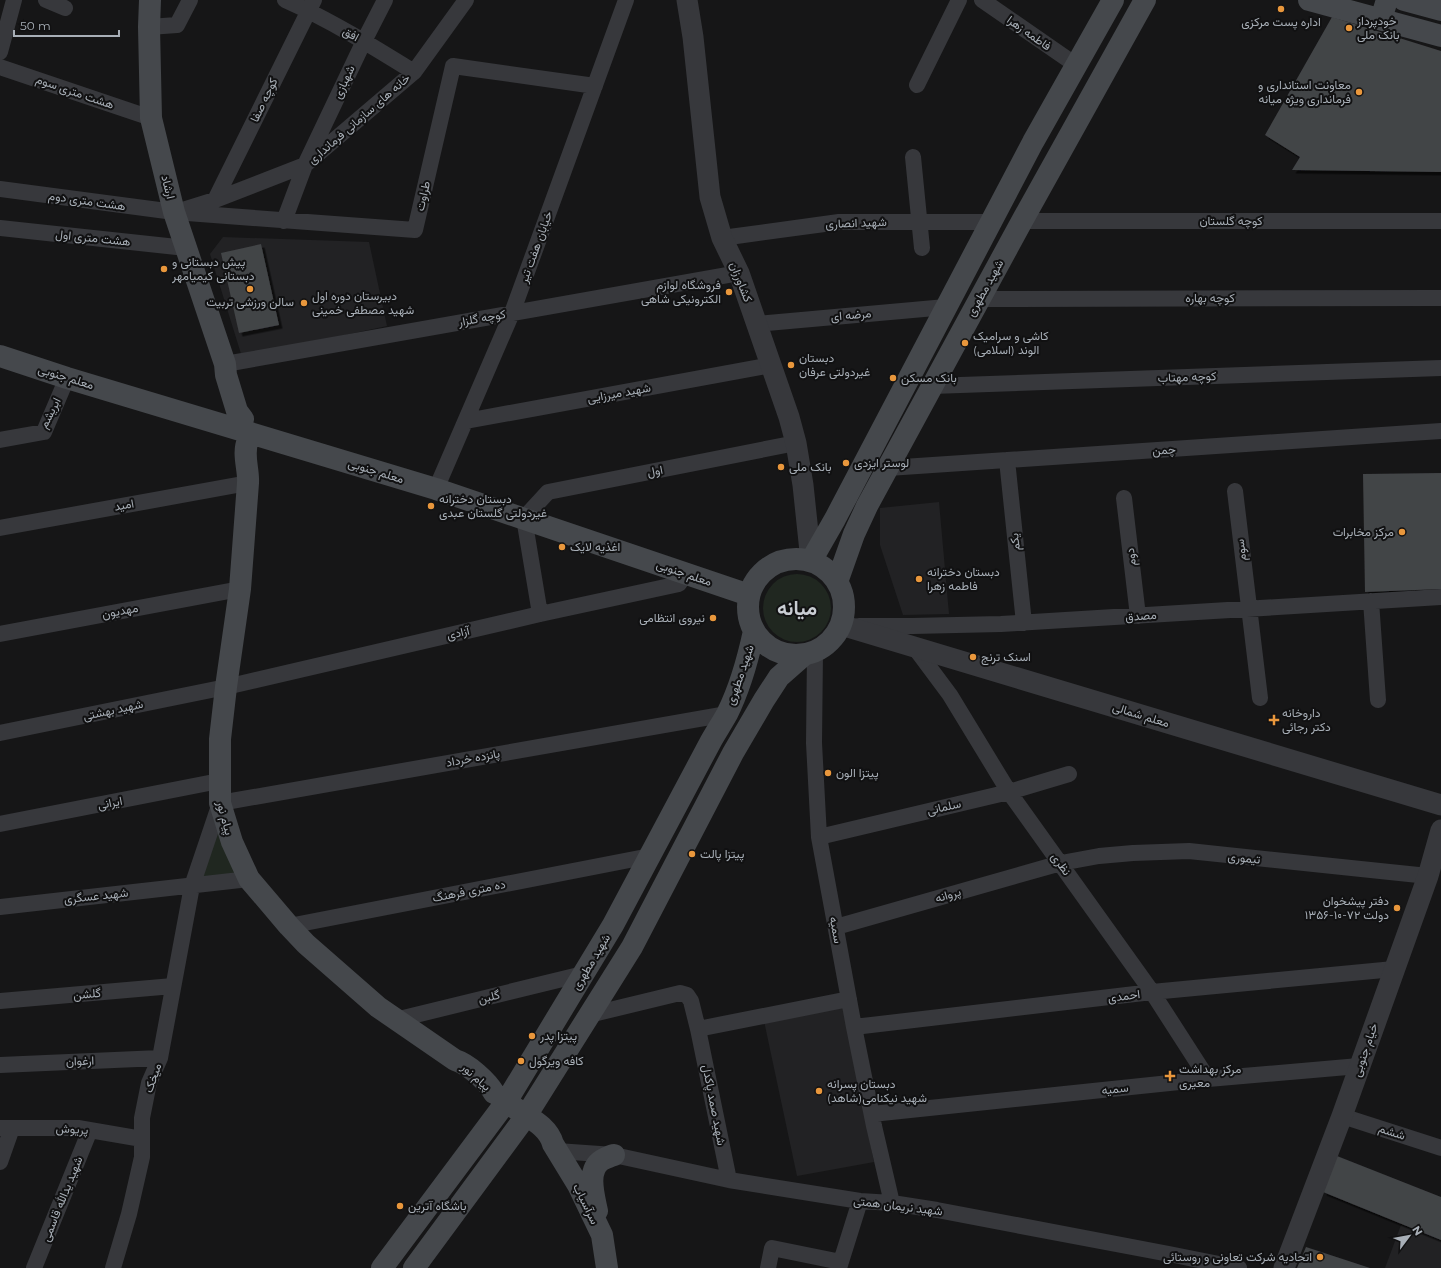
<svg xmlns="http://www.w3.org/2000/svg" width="1441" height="1268" font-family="Montserrat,Vazirmatn,sans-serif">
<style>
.built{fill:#222224}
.green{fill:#202720}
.building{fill:#424447;filter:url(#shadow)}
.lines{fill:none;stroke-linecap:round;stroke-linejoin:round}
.minor{stroke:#37383c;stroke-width:16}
.tertiary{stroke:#37383c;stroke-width:21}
.secondary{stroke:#45484c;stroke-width:22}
.poi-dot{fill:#e9973c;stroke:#111112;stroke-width:1.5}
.labels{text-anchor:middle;stroke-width:4;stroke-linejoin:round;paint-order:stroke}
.poi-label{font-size:12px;fill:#a8afb7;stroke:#111112;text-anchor:start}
.street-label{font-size:12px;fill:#a8afb7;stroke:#111112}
.town-label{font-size:20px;font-weight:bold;fill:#c9cdd3;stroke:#111112}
</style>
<defs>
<filter id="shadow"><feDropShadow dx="3.5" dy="3.5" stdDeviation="0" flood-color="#0009"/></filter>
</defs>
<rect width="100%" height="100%" fill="#161617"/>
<!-- built -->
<path class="built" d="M223,237L369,242L387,326L242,357L210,254Z
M939,502L949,614L903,615L880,545V508Z
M843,1007L874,1162L797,1176L764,1021Z
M1401,1225L1441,1240V1268H1385Z"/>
<!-- green -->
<path class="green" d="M763 608a34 34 0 1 1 68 0a34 34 0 1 1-68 0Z
M220,817L241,875L199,880Z"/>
<!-- building -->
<path class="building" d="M1332,17L1441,51V172L1292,170L1300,157L1265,135Z
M261,244L279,325L239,333L221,253Z
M1441,473V589L1365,592L1363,474Z
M1337,1156L1441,1197V1240L1323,1192Z
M1306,1247L1370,1268H1297Z"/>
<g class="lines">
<!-- minor -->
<path class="minor" d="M46,0L65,8
M285,0C330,20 372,46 414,72
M982,0L1076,65
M149,27L177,25L190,0
M0,52L14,0
M0,67L151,118
M917,85L959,0
M913,157L922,248
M0,189L174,212L415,230L453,66L595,86
M215,200L314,0
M183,210L215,200L305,165L414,72L466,0
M284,221L305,165L364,41L385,0
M1022,221H1441
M0,228L186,248
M722,238L839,222H991
M980,299L1441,298
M756,324L946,307
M225,364L739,273
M932,386L1441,368
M466,421L772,365
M0,440L44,432L67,378
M1007,460L1024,623
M888,468L1441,431
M436,489L512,313L626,0
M1235,491L1260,698
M1124,498L1138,616
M0,528L248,483
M1371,601L1378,700
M540,614L524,518L548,492L796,443
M859,626H912L1001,624L1441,597
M0,634L240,589
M915,648L950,695L1009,792L1152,992L1208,1079
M815,652L814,743L819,837L854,1027L874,1126L892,1203
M0,733L226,687L540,614L679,584L685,574
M0,824L219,781
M819,837L1009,792L1069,774
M0,907L249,879
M289,926L650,856
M836,927L1061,863L1099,856L1133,853L1189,851L1428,876
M0,1001L173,986
M589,1015L680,993L687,995L691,1001L698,1029L729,1180
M395,1020L583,974
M854,1027L1152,992L1394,969
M698,1029L849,999
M0,1065L160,1058
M872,1114L1208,1079L1359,1066
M1342,1116L1441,1148
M0,1128H78L142,1139
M557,1151L614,1155L729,1180L860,1201L892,1203L937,1210L1169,1254L1239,1268
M0,1162L12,1128
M34,1268L90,1130
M113,1268L129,1214L142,1157V1118L149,1083L160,1058L192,886L220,803L727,714
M768,1268L772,1248L841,1262
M839,1268L860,1201"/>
<!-- tertiary -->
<path class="tertiary" d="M687,0L693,37L710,197L722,238L739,273L789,417L796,443L803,485L811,561
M841,625L1441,805
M1284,1268L1342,1116L1428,876L1441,830"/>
<!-- secondary -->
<path class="secondary" d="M150,0L149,27L151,118L174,212L225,364L226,375L237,411L243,419
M1309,0L1441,36
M1404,0L1441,10
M1381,19L1387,0
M0,356L67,378L436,489L749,595
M248,440C242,454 249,469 248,483L240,589L226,687L220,739V803L232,842L249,879L289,926L306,944L378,1007L455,1060C468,1064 487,1081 494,1093
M748 607a48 48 0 1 1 96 0a48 48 0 1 1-96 0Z
M811,561L835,519L1033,142L1113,0
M837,582L854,534L867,506L1022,221L1145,0
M515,1108C529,1118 548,1126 553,1144L578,1185L602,1235L607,1268
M597,1211C594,1196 586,1170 602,1160C606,1158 610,1156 614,1155
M382,1268L506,1102L613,925L711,741C716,732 722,723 727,714C740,688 748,659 754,631
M414,1268L526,1116L632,947L733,753L764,700L779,677L804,655"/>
</g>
<!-- markers -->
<g class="poi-dot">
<circle cx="1281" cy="9" r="4"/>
<circle cx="1349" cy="28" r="4"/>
<circle cx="1359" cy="92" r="4"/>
<circle cx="164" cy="269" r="4"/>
<circle cx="250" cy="289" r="4"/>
<circle cx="729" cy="292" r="4"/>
<circle cx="304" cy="303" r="4"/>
<circle cx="965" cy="343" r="4"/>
<circle cx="791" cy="365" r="4"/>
<circle cx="893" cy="378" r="4"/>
<circle cx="846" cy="463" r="4"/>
<circle cx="781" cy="467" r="4"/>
<circle cx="431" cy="506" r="4"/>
<circle cx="1402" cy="532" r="4"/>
<circle cx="562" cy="547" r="4"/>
<circle cx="919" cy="579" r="4"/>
<circle cx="713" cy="618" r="4"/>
<circle cx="973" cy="657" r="4"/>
<path d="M1272 714h4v4h4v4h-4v4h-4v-4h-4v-4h4z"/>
<circle cx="828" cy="773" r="4"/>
<circle cx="692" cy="854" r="4"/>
<circle cx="1397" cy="908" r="4"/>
<circle cx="532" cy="1036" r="4"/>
<circle cx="521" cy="1061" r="4"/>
<path d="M1168 1070h4v4h4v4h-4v4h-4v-4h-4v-4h4z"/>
<circle cx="819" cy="1091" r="4"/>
<circle cx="400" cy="1206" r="4"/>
<circle cx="1320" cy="1257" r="4"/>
</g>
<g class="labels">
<!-- poi labels -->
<g class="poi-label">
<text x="1357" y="25">خودپرداز<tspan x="1357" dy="14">بانک ملی</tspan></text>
<text x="1281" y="26" text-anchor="middle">اداره پست مرکزی</text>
<text x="1351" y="89" text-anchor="end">معاونت استانداری و<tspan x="1351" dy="14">فرمانداری ویژه میانه</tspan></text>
<text x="172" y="266">پیش دبستانی و<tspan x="172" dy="14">دبستانی کیمیامهر</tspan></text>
<text x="721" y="289" text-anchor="end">فروشگاه لوازم<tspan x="721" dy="14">الکترونیکی شاهی</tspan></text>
<text x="312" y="300">دبیرستان دوره اول<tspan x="312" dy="14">شهید مصطفی خمینی</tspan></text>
<text x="250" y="306" text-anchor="middle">سالن ورزشی تربیت</text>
<text x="973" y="340">کاشی و سرامیک<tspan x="973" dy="14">الوند (اسلامی)</tspan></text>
<text x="799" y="362">دبستان<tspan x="799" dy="14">غیردولتی عرفان</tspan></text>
<text x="901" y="382">بانک مسکن</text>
<text x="854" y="467">لوستر ایزدی</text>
<text x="789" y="471">بانک ملی</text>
<text x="439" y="503">دبستان دخترانه<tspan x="439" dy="14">غیردولتی گلستان عبدی</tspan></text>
<text x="1394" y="536" text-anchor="end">مرکز مخابرات</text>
<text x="570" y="551">اغذیه لایک</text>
<text x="927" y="576">دبستان دخترانه<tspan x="927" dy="14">فاطمه زهرا</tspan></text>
<text x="705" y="622" text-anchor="end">نیروی انتظامی</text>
<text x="981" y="661">اسنک ترنج</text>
<text x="1282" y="717">داروخانه<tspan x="1282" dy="14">دکتر رجائی</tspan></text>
<text x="836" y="777">پیتزا الون</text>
<text x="700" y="858">پیتزا پالت</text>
<text x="1389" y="905" text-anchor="end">دفتر پیشخوان<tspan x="1389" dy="14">دولت ۷۲-۱۰-۱۳۵۶</tspan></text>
<text x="540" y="1040">پیتزا پدر</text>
<text x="529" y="1065">کافه ویرگول</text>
<text x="1179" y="1073">مرکز بهداشت<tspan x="1179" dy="14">معیری</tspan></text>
<text x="827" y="1088">دبستان پسرانه<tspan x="827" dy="14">شهید نیکنامی(شاهد)</tspan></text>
<text x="408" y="1210">باشگاه آترین</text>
<text x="1312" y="1261" text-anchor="end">اتحادیه شرکت تعاونی و روستائی</text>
</g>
<!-- street labels -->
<g class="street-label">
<text transform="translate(1029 33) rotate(35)" y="4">فاطمه زهرا</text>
<text transform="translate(351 34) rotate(29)" y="4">افق</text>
<text transform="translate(344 82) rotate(-65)" y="4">شهبازی</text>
<text transform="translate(75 92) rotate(19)" y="4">هشت متری سوم</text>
<text transform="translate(264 100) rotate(-64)" y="4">کوچه صفا</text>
<text transform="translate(359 119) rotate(-41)" y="4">خانه های سازمانی فرمانداری</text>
<text transform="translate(168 187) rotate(76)" y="4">ارشاد</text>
<text transform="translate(423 196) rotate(-77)" y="4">طراوت</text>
<text transform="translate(87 201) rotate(8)" y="4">هشت متری دوم</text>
<text x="1231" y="225">کوچه گلستان</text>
<text transform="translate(856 223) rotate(-2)" y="4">شهید انصاری</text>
<text transform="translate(93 238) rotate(6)" y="4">هشت متری اول</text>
<text transform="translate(536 247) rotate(-70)" y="4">خیابان هفت تیر</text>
<text transform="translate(741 282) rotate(69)" y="4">کشاورزان</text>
<text transform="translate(985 288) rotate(-61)" y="4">شهید مطهری</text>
<text x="1210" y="302">کوچه بهاره</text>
<text transform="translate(851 315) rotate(-5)" y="4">مرضه ای</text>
<text transform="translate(482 318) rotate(-10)" y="4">کوچه گلزار</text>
<text transform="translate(66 377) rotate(17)" y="4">معلم جنوبی</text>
<text transform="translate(1187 377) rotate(-2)" y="4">کوچه مهتاب</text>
<text transform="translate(619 393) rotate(-10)" y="4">شهید میرزایی</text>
<text transform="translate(50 413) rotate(-63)" y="4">ابریشم</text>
<text transform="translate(1164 450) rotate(-4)" y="4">چمن</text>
<text transform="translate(376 471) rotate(17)" y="4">معلم جنوبی</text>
<text transform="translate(655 471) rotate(-11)" y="4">اول</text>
<text transform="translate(124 505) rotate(-10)" y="4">امید</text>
<text transform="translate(1015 542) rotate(-96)" y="4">یکم</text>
<text transform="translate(1241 550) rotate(-97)" y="4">سوم</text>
<text transform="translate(1131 557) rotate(-97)" y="4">دوم</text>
<text transform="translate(684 573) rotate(19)" y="4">معلم جنوبی</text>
<text transform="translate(120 611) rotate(-11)" y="4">مهدیون</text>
<text transform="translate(1141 616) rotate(-4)" y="4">مصدق</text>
<text transform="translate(458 633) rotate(-13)" y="4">آزادی</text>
<text transform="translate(740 675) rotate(-71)" y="4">شهید مطهری</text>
<text transform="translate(113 710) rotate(-12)" y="4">شهید بهشتی</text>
<text transform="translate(1141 715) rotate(17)" y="4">معلم شمالی</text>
<text transform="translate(473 758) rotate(-10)" y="4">پانزده خرداد</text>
<text transform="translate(110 803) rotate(-11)" y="4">ایرانی</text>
<text transform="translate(944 807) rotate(-13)" y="4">سلمانی</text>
<text transform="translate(225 818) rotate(75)" y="4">پیام نور</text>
<text transform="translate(1244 858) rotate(6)" y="4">تیموری</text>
<text transform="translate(1061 864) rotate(54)" y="4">نظری</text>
<text transform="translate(469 891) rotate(-11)" y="4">ده متری فرهنگ</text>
<text transform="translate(948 895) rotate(-16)" y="4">پروانه</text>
<text transform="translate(96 896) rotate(-6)" y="4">شهید عسگری</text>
<text transform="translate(836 930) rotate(79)" y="4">سمیه</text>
<text transform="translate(591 962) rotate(-59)" y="4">شهید مطهری</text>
<text transform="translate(87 994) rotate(-5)" y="4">گلشن</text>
<text transform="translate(1124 996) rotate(-7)" y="4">احمدی</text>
<text transform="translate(489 997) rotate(-14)" y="4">گلبن</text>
<text transform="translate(1365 1050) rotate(-71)" y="4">خیام جنوبی</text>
<text transform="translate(80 1061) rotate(-2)" y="4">ارغوان</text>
<text transform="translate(476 1077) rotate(42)" y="4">پیام نور</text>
<text transform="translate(153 1078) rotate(-71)" y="4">میخک</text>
<text transform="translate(1115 1089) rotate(-6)" y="4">سميه</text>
<text transform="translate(714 1105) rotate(79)" y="4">شهید صمد پاکدل</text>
<text transform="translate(72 1129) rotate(3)" y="4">پریوش</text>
<text transform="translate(1392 1132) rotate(18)" y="4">ششم</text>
<text transform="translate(62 1199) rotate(-68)" y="4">شهید یدالله قاسمی</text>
<text transform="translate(586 1204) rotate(64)" y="4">سرآسیاب</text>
<text transform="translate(898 1206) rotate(7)" y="4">شهید نریمان همتی</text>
</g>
<!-- town labels -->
<g class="town-label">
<text x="797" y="615">میانه</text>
</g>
</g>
<!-- north arrow -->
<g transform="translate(1409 1236) rotate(58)" stroke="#111112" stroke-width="3" paint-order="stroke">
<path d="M0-3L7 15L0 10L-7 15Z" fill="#a8afb7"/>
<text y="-6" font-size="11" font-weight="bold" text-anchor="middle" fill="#a8afb7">N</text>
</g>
<!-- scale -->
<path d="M14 30v6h105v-6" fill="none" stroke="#a8afb7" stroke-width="2"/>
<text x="20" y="30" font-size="12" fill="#a8afb7" stroke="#111112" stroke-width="3" paint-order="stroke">50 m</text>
</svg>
